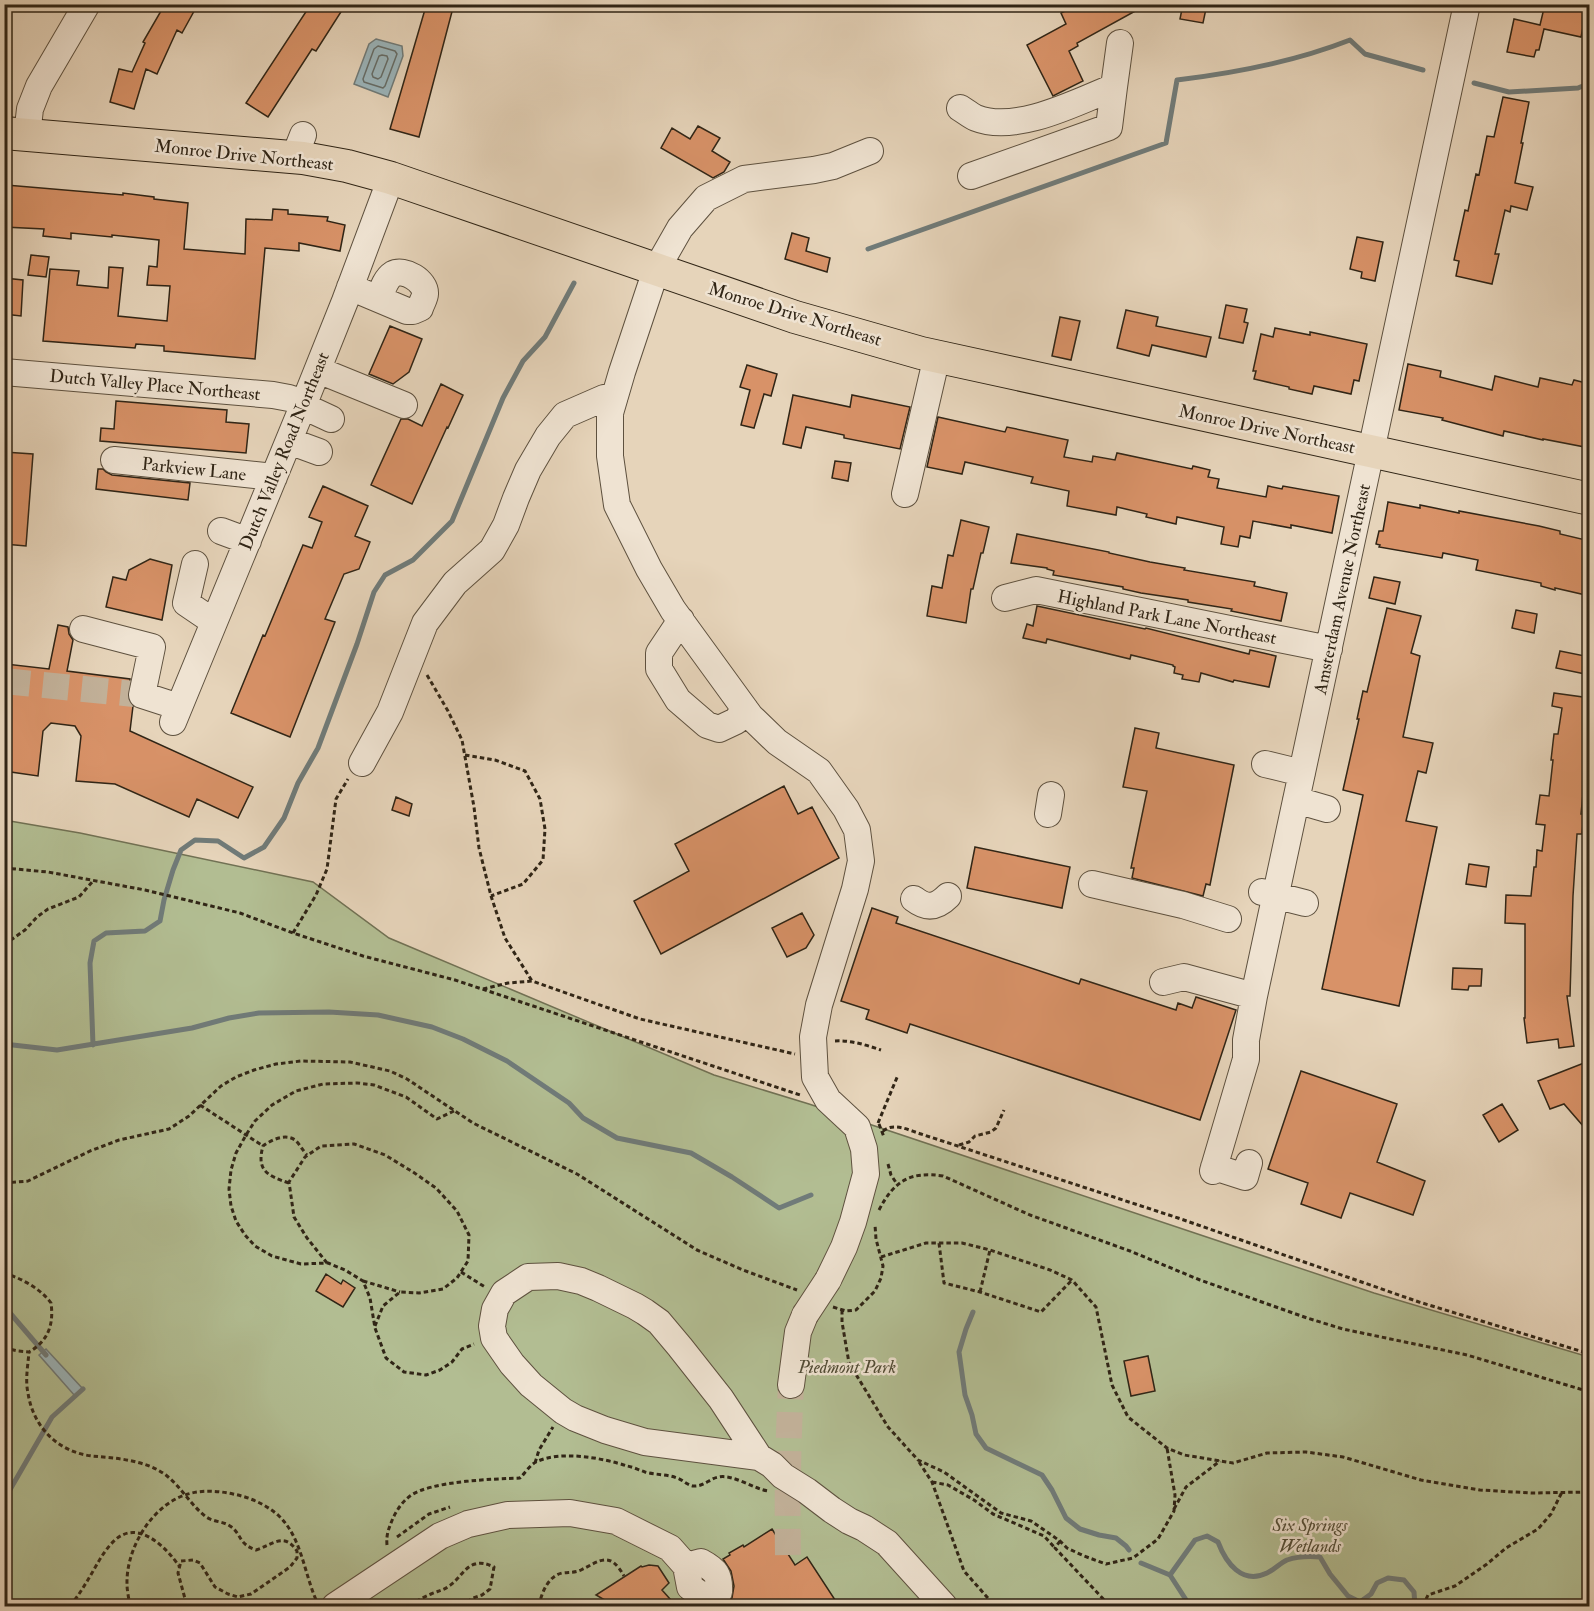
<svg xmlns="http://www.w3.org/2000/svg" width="1594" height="1611" font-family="'IM FELL Double Pica',serif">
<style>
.green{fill:#b2bd92;stroke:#717154;stroke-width:1.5}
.water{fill:#9bb5bb;stroke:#707b79;stroke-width:1.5}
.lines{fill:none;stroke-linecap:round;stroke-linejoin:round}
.shore{stroke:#666d68;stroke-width:1.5}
.stream{stroke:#707b79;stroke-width:5}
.building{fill:#d89268;stroke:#302516;stroke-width:1.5}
.minor-tunnel{stroke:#c2b199;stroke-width:26;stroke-dasharray:26 13;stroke-linecap:butt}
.minor-casing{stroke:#5e513f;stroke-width:28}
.major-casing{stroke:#302516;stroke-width:34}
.path{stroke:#302516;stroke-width:3;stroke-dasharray:4.5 3;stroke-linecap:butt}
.minor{stroke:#efe3d2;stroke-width:26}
.major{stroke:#e6d4ba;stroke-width:32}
.minor-bridge-casing{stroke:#5e513f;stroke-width:28;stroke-linecap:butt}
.path-bridge{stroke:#302516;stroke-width:3;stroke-dasharray:4.5 3;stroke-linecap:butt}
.minor-bridge{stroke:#efe3d2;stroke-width:26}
.labels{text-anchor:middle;stroke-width:5;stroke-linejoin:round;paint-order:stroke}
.street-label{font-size:18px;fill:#302516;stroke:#efe3d2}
.park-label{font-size:18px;font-style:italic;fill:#504b35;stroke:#efe3d2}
</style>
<rect width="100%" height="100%" fill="#e6d4ba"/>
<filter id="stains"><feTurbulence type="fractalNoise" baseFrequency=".00333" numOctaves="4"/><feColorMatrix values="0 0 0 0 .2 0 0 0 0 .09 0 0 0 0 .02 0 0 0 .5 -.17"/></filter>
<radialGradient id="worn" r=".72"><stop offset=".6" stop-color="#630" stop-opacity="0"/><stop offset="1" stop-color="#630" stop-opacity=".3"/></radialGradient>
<!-- green -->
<path class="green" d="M4,820L80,833L313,882L389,938L714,1075L809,1104L1374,1293L1589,1357V1606H5Z"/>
<!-- water -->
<path class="water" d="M376,39L402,46L403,56L388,97L354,84L369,44Z
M46,1349L83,1389L75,1396L39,1355Z"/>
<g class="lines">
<!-- shore -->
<path class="shore" d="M378,46L395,51L397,54L385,86L383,88L364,82L363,79L374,49Z
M382,55L387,56L388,59L381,77L378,79L373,77L372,74L379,56Z"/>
<!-- stream -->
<path class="stream" d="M1474,83L1509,92L1578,88L1590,83
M868,249L1166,143L1177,80C1236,73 1294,62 1350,40L1365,54L1423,70
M4,1044L57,1050L192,1028L229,1018L259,1013L329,1012L378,1015L432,1027L463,1039L507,1061L569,1103L583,1118L617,1138L691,1153L732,1177L779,1208L811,1195
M93,1045L90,963L94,941L106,933L145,931L160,921L164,900L173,870L181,850L195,840L218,841L244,858L264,847L284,818L298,783L318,748L357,644L374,592L385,575L413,560L452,521L503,398L523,361L545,337L574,283
M4,1306L46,1355
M973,1312L966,1329L959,1352L965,1395L972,1415L976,1434L986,1448L1042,1475L1052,1490L1066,1518L1080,1529L1099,1535L1116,1538L1126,1546L1129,1550
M1589,1415H1590
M4,1500L52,1417L83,1389
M1141,1563L1170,1575L1190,1606
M1170,1575L1195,1540L1207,1536L1218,1542C1226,1563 1242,1585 1267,1573C1274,1570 1280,1563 1287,1560C1299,1556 1309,1556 1320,1557L1330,1574L1348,1596L1360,1602L1371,1594L1377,1583L1388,1578L1404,1580L1414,1592L1415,1606"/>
</g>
<!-- building -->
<path class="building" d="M165,4H198L182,33L177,30L157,74L146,69L134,109L110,102L119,69L132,72L145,43L143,42Z
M311,4H346L316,51L312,49L268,117L246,103Z
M433,4H454L419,137L390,129L426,6L432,8Z
M1079,4H1148L1077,43L1078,46L1069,51L1083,81L1053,96L1027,45L1066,24L1061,13Z
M1183,4H1207L1203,23L1180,19Z
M1545,4H1567L1587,9L1581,37L1544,29L1539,50H1536L1534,57L1507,52L1514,19L1540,25Z
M1503,97L1529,102L1521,143H1523L1515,183L1533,187L1527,210L1511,206L1510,212L1505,210L1495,254H1499L1492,284L1456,276L1459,261L1454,260L1465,210L1468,211L1476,174L1479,175L1487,136L1494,137Z
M698,126L720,138L712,151L730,162L724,172L713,178L661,148L672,128L690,139Z
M6,185L123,195V193L154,197V199L188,203L184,249L245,254L246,219L272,220L273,209L288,210V214L328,217L327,221L345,225L340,251L299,243V251L265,248L255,359L164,351V346L136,344L135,348L43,341L50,269L79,271L77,285L108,288L109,267L123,268L118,316L167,321L170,286L147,285L149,266L157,267L159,240L112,235V237L71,233V239L43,236L44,229L4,227Z
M792,233L809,238L806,251L830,258L827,272L785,259Z
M1357,237L1383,242L1375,281L1361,278L1362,272L1350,269Z
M31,255L49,257L46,277L28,275Z
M4,278L23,280L21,316L4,314Z
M1226,305L1247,309L1244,322L1248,323L1243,343L1219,338Z
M1126,310L1158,317L1156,326L1211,337L1206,357L1152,345L1149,356L1117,348Z
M1060,317L1080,321L1071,360L1052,356Z
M390,326L422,339L409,372L393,384L369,374Z
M1275,328L1310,335V332L1367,344L1359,381L1354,380L1351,394L1314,386L1312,394L1289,389V387L1254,379L1256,371H1253L1261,334L1273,337Z
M1408,364L1441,371L1440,377L1492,390L1495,376L1538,387L1540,378L1572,385L1574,380L1590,384V448L1543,439V440L1504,431L1503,436L1442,420L1443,418L1399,410Z
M747,365L777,374L771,396L764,394L754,428L741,425L750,390L740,387Z
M441,384L463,395L448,428L447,427L412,504L371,485L401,419H408L422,426Z
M793,395L850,407L852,395L910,407L900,449L844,438V435L806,427L801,448L783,444Z
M116,401L227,410L226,422L249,424L246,453L100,441L101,428L114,429Z
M938,417L1005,432L1007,427L1068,440L1064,457L1092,462L1093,456L1115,460L1117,453L1192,469L1193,466L1210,470L1208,477L1219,479L1217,488L1266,497L1268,486L1282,489L1283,486L1339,496L1332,533L1291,525V528L1253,521L1250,538L1240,536L1238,547L1221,544L1224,527L1177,517L1176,524L1146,517L1147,514L1117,507L1116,515L1067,506L1069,491L1031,483L1033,477L965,462L962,474L927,467Z
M4,452L33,454L26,546L4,544Z
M835,461L851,463L848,481L832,478Z
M98,469H103L106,472L112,475L190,483L188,500L96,489Z
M323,486L368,506L355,536L370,542L359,569L344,574L325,619L335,622L290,737L231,713L263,635L265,636L303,545L312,548L322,522L309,517Z
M1388,502L1420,508V505L1459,513V511L1539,526L1560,531V534L1590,541V596L1555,588V590L1541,586V583L1476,570L1478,560L1443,553L1442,558L1379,547L1380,545L1376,544L1379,531H1383Z
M961,520L989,527L983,553H981L973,589H971L966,623L927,616L932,586L942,588L948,555L953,556Z
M1017,534L1109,552V553L1150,562L1185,568L1184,570L1255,582L1254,586L1287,593L1281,621L1231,611L1232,609L1188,602V600L1141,593L1123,589V587L1053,575L1054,571L1047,569V568L1011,563Z
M150,559L172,565L162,620L106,607L113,577L126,580L129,570Z
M1374,577L1400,582L1395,604L1369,598Z
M1037,606L1145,629L1146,628L1249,654L1250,650L1276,656L1269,687L1234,680L1233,682L1201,673L1199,682L1182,679L1183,675L1174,673L1175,667L1173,666V665L1131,655L1130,659L1047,639L1046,643L1023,638L1027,624L1033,626Z
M1387,608L1421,616L1411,653L1420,656L1403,737L1433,743L1426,773L1418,771L1406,821L1437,827L1399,1006L1322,989L1363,795L1343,790L1359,719H1357L1363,691L1367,692Z
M1516,610L1537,614L1534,633L1512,628Z
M58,625L68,627L69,634L73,640L67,671L130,679L128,699L133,706L130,731L253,787L238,818L197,799L189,817L115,784L76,781L81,736L75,726L51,723L43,731L38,776L4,771V675L6,664L49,669Z
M1560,651L1590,657V675L1556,668Z
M1554,693L1590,698V755H1588L1587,764H1586L1581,814H1584L1582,834H1577L1573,896L1570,996H1567L1574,1046L1559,1048L1558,1039L1527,1043L1524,1018H1525V924L1505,923L1506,895L1531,896L1534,867H1536L1537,850L1542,851L1545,825L1536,824L1540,795L1549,796L1553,760H1551L1554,734H1558L1562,708L1552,706Z
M1135,728L1159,733L1156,748L1234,765L1210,885L1206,884L1203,896L1132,878L1134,868H1131L1147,791L1123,787Z
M784,786L798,814L812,807L839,858L661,954L634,901L689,871L675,844Z
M396,797L412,804L409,816L392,810Z
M975,847L1070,867L1062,908L967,888Z
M1469,864L1489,867L1486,887L1466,884Z
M872,908L898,917L896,923L1079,984L1081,979L1176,1010L1178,1003L1192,1008L1196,997L1236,1010L1200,1120L910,1024L907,1033L866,1019L869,1010L841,1001Z
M802,913L814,935L806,948L787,957L772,928Z
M1453,968L1482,969L1481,986H1469L1468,990L1452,989Z
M1584,1063L1590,1076V1134L1564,1104L1550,1109L1538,1081Z
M1301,1071L1397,1104L1377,1162L1425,1181L1413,1215L1350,1193L1341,1218L1301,1204L1308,1183L1268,1169Z
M1502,1104L1518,1130L1499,1142L1483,1115Z
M326,1274L341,1284L343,1280L355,1288L343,1307L316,1291Z
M1148,1356L1155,1391L1131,1396L1124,1361Z
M772,1529L795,1565L807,1557L839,1606H724L732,1598L734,1586L731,1571L723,1559L730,1555L729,1553L743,1545L744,1547Z
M649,1565L658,1566L669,1583L662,1590L670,1599L661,1606H615L596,1595L641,1566L642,1567Z"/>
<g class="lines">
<!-- minor-tunnel -->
<path class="minor-tunnel" d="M4,681L134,694
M788,1555C787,1498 788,1442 791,1385"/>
<!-- minor casing -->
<g class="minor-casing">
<path id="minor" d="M960,108C965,111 971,116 976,118C1016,134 1077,102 1114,87L1120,43
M27,135L30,109L39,86L87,4
M294,158L303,135
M971,176L1109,127L1114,87
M350,287L407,311H413L420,308C421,304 425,298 425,294C426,281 404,268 393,274C385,279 382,291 379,299
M318,370L404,405
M4,372L273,395L289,398L304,403
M303,406L331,419
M289,441L319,452
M114,460L274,477
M905,494L937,356
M221,531L248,541
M195,564L186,603L214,622
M1005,598L1036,590L1329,649
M681,620L659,653V669L678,700L707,725L719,729L736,721L745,709
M83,629L152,647L142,695L179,707
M173,722L303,406L345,301L391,178
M362,763L390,712L425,623L455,583L492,550L506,525L516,498L528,470L548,436L565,415L604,398L615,396
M1265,764L1302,773
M1296,800L1327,809
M1048,814L1051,795
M1092,884L1183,905L1228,919
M1262,892L1305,903
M914,899C927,909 936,908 948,896
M1163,982L1184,977L1254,996
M1214,1167L1245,1177L1249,1163
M1213,1171L1246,1059V1040L1254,996L1467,4
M828,1280L844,1247L853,1222L866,1174L864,1149L857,1127L828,1100L815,1077L813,1037L819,1005L855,889L861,861L857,830L846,809L819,771L777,742L750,716L673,610L649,569L617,505L610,456V413L622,372L656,270L680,228L706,198L744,179L814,170L833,166L870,151
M791,1385L798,1332L805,1315
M759,1457L645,1442L605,1430L575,1418L563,1411L531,1385L512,1364L494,1338L492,1326L495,1309L504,1293L528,1277L558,1276L581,1281L598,1288L635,1306L645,1312L659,1322L680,1347L721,1399L759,1457L772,1465L783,1476L807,1491L832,1510L849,1521L864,1528L887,1543L944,1606
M701,1562C716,1570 720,1575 719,1592L701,1595L690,1587L686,1566Z
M335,1606L440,1536L468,1524L508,1515L570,1513L616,1521L670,1548L686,1566"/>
</g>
<!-- major casing -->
<g class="major-casing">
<path id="major" d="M4,133L303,158L347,166L391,178L795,317L921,353L1590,499"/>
</g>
<!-- path -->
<path class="path" d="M427,675L448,711L462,740L474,807L479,848L491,896L505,938L532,981
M465,755L495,760L525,771L540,799L545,829L543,860L523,884L491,896
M4,868L48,872L145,890L240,913L293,933L363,956L455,980L800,1095
M293,933L316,895L327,869L336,799L348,779
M4,940L8,942L25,930L37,917L48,909L79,897L93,881
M483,989L508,983L532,981L640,1019L795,1054
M835,1041C851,1040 866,1045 881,1050
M200,1105L263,1146
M454,1111L437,1119L406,1097L374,1085L357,1083L323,1084L296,1091L272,1105L255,1121L246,1135L236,1153L231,1170L229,1189L231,1206L236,1221L245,1235L255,1246L272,1256L301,1264L328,1263L345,1270L363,1281L370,1298L375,1328L386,1358L404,1372L426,1375L440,1370L452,1362L462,1349L474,1344
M878,1123L898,1075
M879,1124L884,1137
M883,1131C894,1122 908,1130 921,1134L1178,1218L1419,1302L1590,1354
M959,1145L969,1142L975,1136L991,1132L996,1128L1004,1110
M888,1164L891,1175L897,1184
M4,1183L28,1181L90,1151L119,1140L169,1129L189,1116L221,1086L236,1077L254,1070L276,1064L301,1061L350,1062L390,1071L407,1079L473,1123L577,1174L697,1250L743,1270L797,1290
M289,1183C268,1176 256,1171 263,1146C271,1140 285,1133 295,1140C299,1143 303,1151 307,1155
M879,1210C894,1181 910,1171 943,1176L1030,1215L1130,1251L1200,1280L1307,1318L1343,1329L1467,1355L1590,1392
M939,1243L944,1283L980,1292L1041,1312L1072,1280
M881,1257L926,1243H962L990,1250L1050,1270L1072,1280L1096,1307L1112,1385L1128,1417L1167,1448L1184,1455L1233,1463L1267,1453L1306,1452L1343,1457L1421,1480L1480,1490L1531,1493L1590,1492
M327,1263L307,1238L294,1217L289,1182L305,1157L321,1146L354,1144L385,1155L413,1172L436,1188L457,1211L469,1235L468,1261L457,1278L443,1289L419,1293L400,1292L383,1306L375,1326
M461,1272L485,1287
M4,1273C21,1278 41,1289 51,1303C54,1325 48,1341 29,1352
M363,1281L400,1292
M980,1292L990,1250
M833,1307L846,1311L856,1310L875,1291L881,1278L883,1266L876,1239L875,1225
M842,1310V1322L849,1363L888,1427L918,1460L944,1472L1001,1513L1031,1521L1060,1541L1067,1548L1084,1556L1106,1564L1133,1558L1158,1539L1174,1511L1175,1495L1167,1448
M4,1348L18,1351L29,1352C28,1365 25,1380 28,1393C33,1427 58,1452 92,1456C116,1458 147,1460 167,1476C181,1487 190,1504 205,1516C212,1522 223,1521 230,1526C242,1534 238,1544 256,1550C274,1544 284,1532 297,1551V1558L290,1567L251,1594L238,1597L228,1594L215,1587L200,1563L193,1560L181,1561L178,1573L187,1606
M919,1462L932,1482L964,1571L995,1606
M535,1463L539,1450L553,1427
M932,1482L948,1485L974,1500L993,1514L1044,1536L1055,1548
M1174,1509L1186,1487L1220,1461
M397,1537L429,1514L450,1507
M1060,1541L1055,1548L1110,1606
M387,1545C386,1534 389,1528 393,1518C397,1510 402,1502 410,1496C430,1481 494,1479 520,1478C525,1473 530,1465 536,1462C560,1450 603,1458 627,1466C633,1467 639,1470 645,1472C655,1475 667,1474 677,1478C683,1480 687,1485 693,1486C704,1487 710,1478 719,1477C733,1474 754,1489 768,1491
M70,1606C76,1599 81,1591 86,1583C95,1569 102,1552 115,1540C138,1519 166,1547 179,1566
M141,1606L149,1604L156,1606
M307,1606L315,1600
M410,1606C416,1601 424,1597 431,1594C438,1591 444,1590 449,1586C459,1580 464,1567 475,1564C482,1562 487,1564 494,1567L490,1589L482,1595L473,1598L461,1606
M539,1606C541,1594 548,1576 562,1573C569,1572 575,1573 581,1570C601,1560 610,1551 624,1576
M1423,1606L1428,1595L1455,1586L1487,1564L1506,1548L1538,1529L1551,1514L1562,1492"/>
<!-- minor -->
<use href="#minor" class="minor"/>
<!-- major -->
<use href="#major" class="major"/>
<!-- minor-bridge casing -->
<g class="minor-bridge-casing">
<path id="minor-bridge" d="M805,1315L828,1280"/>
</g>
<!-- path-bridge -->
<path class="path-bridge" d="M130,1606C129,1599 127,1591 127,1584C126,1547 154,1501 192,1493C205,1490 219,1491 233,1494C249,1497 265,1504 278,1515C303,1538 304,1577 319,1606"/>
<!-- minor-bridge -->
<use href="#minor-bridge" class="minor-bridge"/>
</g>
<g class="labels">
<!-- street labels -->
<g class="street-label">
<text transform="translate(244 155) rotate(6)" y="6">Monroe Drive Northeast</text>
<text transform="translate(795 314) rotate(17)" y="6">Monroe Drive Northeast</text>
<text transform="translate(155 385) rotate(5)" y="6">Dutch Valley Place Northeast</text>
<text transform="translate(1267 429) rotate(12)" y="6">Monroe Drive Northeast</text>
<text transform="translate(284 451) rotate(-68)" y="6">Dutch Valley Road Northeast</text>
<text transform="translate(194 469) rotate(6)" y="6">Parkview Lane</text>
<text transform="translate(1342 589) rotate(-78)" y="6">Amsterdam Avenue Northeast</text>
<text transform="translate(1167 617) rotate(11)" y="6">Highland Park Lane Northeast</text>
</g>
<!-- park labels -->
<g class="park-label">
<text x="847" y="1373">Piedmont Park</text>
<text x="1310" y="1531">Six Springs<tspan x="1310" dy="21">Wetlands</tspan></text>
</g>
</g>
<!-- margin -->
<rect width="1594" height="1611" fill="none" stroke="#e6d4ba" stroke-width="24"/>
<rect x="6" y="6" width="1582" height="1599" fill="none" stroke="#302516" stroke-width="3"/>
<rect x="12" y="12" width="1570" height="1587" fill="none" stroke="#302516" stroke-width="1.5"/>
<rect width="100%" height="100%" filter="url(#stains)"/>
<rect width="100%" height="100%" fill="url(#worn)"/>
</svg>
